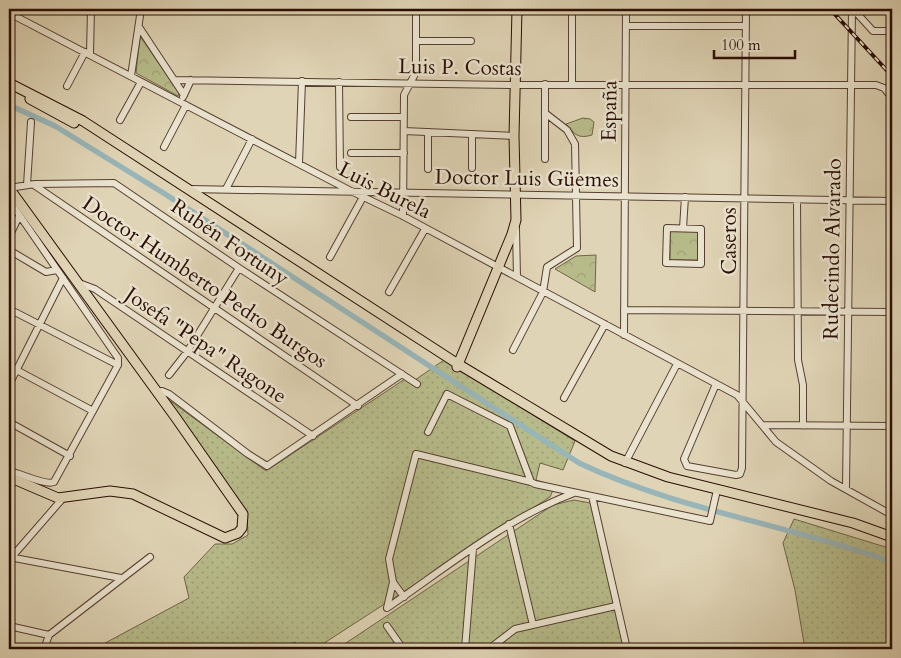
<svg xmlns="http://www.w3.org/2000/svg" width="901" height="658" font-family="Cardo,serif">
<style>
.grass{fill:url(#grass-dots);stroke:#706446}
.park{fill:url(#park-crowns);stroke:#706446}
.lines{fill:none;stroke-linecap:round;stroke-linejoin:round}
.canal{stroke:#98b5b8;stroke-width:5.5}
.minor-casing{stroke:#563f30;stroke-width:8}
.major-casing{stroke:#290d03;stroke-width:11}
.minor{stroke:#eae3cf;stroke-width:6}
.major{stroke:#dfd4b5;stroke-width:9}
.rail-casing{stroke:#290d03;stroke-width:4}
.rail{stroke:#eae3cf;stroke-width:2;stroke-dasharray:5.5;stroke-linecap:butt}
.labels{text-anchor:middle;stroke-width:5;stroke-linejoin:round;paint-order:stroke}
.street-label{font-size:21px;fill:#290d03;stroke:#eae3cf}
</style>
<defs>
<pattern id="grass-dots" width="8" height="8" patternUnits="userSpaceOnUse" patternTransform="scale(1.25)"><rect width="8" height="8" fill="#b7bb8a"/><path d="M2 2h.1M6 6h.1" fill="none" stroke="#9da075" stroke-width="1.8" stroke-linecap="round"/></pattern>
<pattern id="park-crowns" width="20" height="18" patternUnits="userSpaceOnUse" patternTransform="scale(1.25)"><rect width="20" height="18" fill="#b7bb8a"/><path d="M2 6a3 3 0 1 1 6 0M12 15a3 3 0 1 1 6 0" fill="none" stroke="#9da075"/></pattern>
</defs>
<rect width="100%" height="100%" fill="#dfd4b5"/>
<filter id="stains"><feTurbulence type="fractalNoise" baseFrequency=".004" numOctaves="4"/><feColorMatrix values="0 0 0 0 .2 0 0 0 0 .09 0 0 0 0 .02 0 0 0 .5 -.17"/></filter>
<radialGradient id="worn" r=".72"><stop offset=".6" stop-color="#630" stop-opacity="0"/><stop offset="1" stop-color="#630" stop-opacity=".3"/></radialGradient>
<!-- grass -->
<path class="grass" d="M444,360L575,441L563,470L540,463L536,480L555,486L550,497L315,649H299L295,642L283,649H94L189,598L184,577L215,544H232L248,535L247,514L168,402L169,400L266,471L408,377L415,380Z
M574,500L596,504L629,649H337L553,505Z
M794,519L892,549V649H805L795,590L783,543Z"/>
<!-- park -->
<path class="park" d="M140,36L179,93L178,96L136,73Z
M583,118L590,119L594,122L592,135C578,139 575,135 566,124Z
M670,231H698V260H670Z
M596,255L595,292L555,269L576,256Z"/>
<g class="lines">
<!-- canal -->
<path class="canal" d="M9,105L55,126L165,194L579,463C678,510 789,525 892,562"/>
<!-- minor casing -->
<g class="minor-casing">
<path id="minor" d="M853,9L873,31H892
M9,13L349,190L403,216L737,395L776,442L831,481L892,515
M626,26H746
M139,27L184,95
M416,41H471
M90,54L91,9
M131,76L141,9
M175,80L516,85H876L884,88L892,98
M339,82L340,167
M545,84V159
M572,85V9
M67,86L85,52
M183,97L191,80
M351,117H404
M120,120L141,82
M404,131L514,136
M472,134V168
M164,147L186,105
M351,153H404
M299,163L302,81
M428,169V132
M27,185L31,122
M34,185L358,406
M9,188L35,184L114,183L239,268L417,384
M189,189L892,201
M226,189L252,139
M9,200L118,358V365
M797,200L798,360L803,385V426
M403,216L404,95L416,72V9
M667,228L701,229V264L666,263Z
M683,228L685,197
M516,229L517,277
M9,237L19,216
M9,250L46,272L57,270
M330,257L363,197
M79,283L95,289L313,436
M389,292L425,229
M9,309L118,365
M624,310L892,312
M624,335L626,9
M513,350L543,292L547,267L577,248L575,144L567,130L545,113
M9,366L93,411
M169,375L187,352L239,268
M716,384L684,459L687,466L736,475L740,474L742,468L746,9
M9,385L63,278
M157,392L162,391L169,394L248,454L267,466L402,374
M564,398L605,324
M9,422L70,456
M762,425L892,426
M428,432L447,394L510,426L531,482L535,484L710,521L717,490
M625,463L677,364
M9,471C20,473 46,486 54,482L118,365
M846,489L852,9
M592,496L627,649
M509,524L533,625
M9,557L121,578
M10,559L64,497
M393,582L387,608C447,567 505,519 574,493
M404,597L393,582L389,559L416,454L531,482
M9,626L49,635
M387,626L403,649
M44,649L49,635L150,557
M465,649L473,549
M489,649L515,629L616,606"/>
</g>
<!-- major casing -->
<g class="major-casing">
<path id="major" d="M9,83L83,121L458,364L611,456L668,477L853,523L892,537
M30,99L74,123
M9,188L176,418L243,514L242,528L238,533L225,538L133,494L110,491L58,498L9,477
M457,367L512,234L516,220L514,136L517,9"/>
</g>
<!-- minor -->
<use href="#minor" class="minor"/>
<!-- major -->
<use href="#major" class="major"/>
<!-- rail casing -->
<g class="rail-casing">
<path id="rail" d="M830,9L892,76"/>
</g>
<!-- rail -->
<use href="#rail" class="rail"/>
</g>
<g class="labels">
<!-- street labels -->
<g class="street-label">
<text transform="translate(460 67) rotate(1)" y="7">Luis P. Costas</text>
<text transform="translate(609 111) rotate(-89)" y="7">España</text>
<text transform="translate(527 178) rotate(1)" y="7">Doctor Luis Güemes</text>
<text transform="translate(385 190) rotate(27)" y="7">Luis Burela</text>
<text transform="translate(729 241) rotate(-90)" y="7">Caseros</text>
<text transform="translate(230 242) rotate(34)" y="7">Rubén Fortuny</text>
<text transform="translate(832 249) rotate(-89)" y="7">Rudecindo Alvarado</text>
<text transform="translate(205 282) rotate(34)" y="7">Doctor Humberto Pedro Burgos</text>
<text transform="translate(206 345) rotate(34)" y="7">Josefa "Pepa" Ragone</text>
</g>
</g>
<!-- margin -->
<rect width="901" height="658" fill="none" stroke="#dfd4b5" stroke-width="30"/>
<rect x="10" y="10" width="881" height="638" fill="none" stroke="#290d03" stroke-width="2.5"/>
<rect x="15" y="15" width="871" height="628" fill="none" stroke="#290d03"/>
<!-- scale -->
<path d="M714 50v8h81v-8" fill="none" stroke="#290d03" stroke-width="2.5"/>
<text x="721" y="50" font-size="15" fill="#290d03" stroke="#eae3cf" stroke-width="4" paint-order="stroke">100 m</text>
<rect width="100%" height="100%" filter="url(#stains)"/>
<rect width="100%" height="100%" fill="url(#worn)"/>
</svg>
